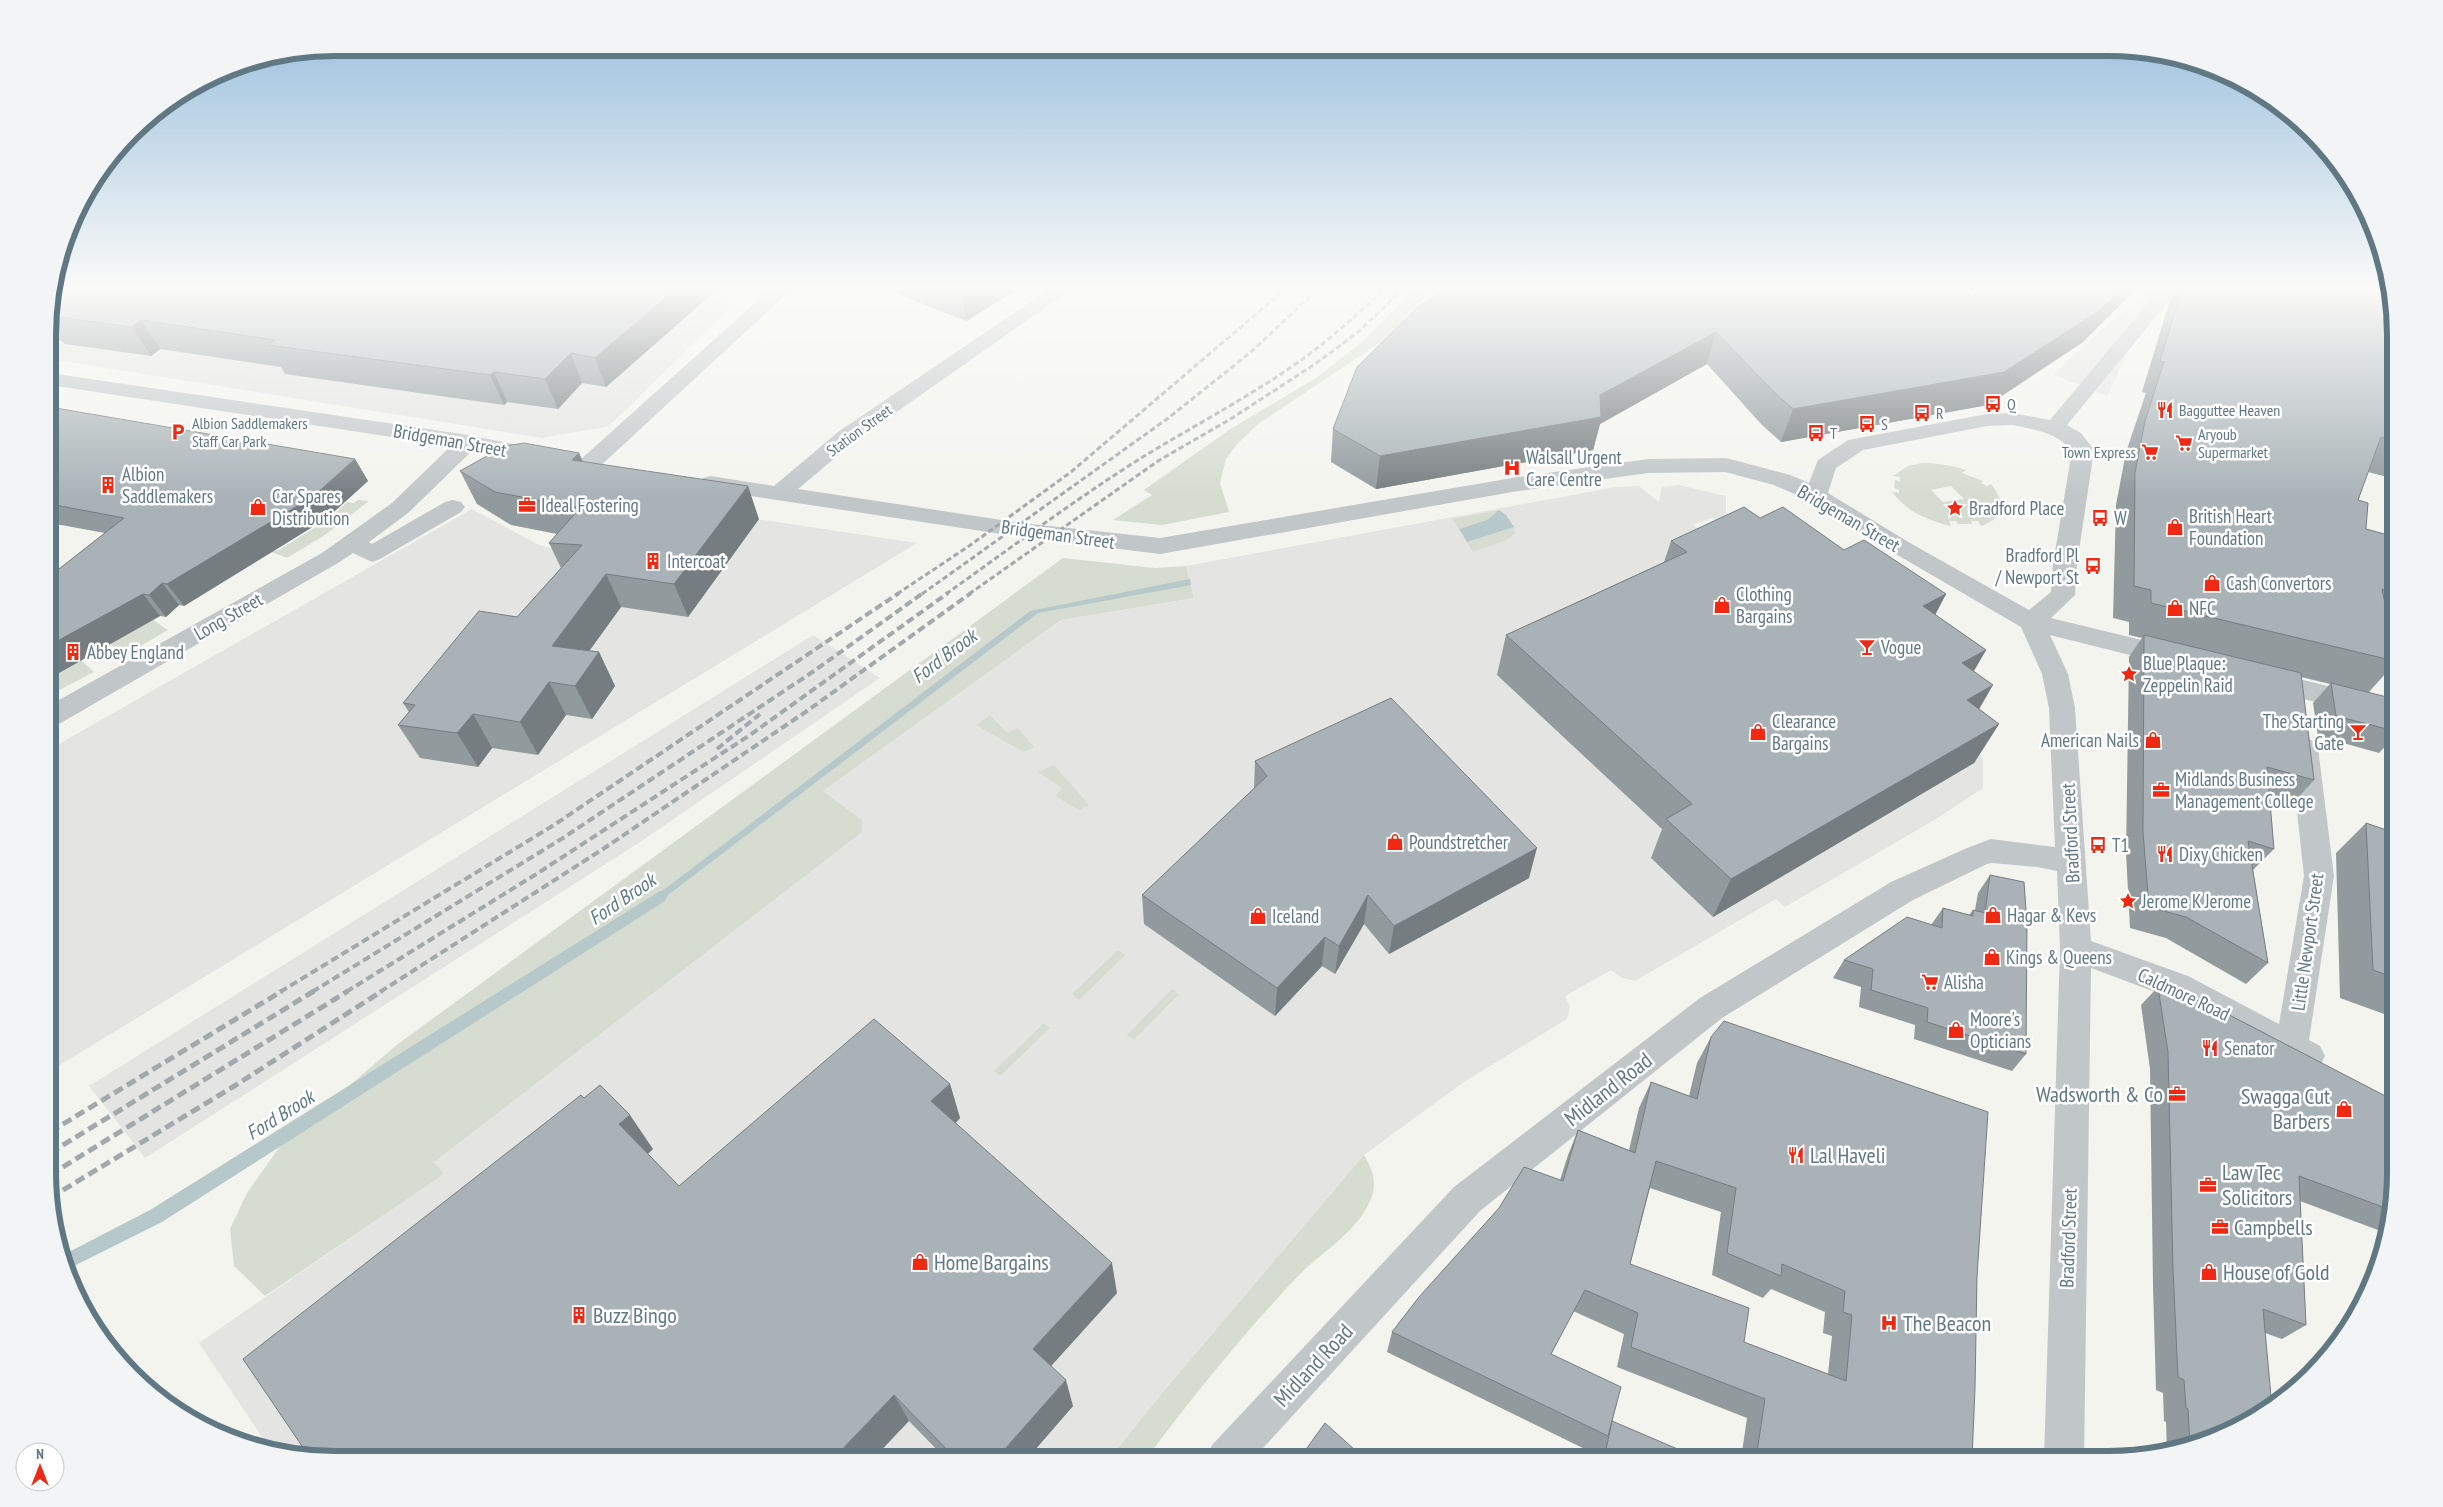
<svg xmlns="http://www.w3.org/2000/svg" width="2443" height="1507" font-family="'PT Sans Narrow',sans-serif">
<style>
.built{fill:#e4e5e3}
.green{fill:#d6dcd0;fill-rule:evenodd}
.water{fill:#b7c8ca}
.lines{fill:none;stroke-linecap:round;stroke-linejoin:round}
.stream{fill:#b7c8ca;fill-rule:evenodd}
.minor{fill:#c1c6c8;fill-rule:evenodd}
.rail-far2{stroke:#a1a9ad;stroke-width:3;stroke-dasharray:5.5 3;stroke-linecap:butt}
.rail-far1{stroke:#a1a9ad;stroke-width:4;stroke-dasharray:8 4;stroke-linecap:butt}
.rail{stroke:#a1a9ad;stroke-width:5;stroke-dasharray:10 5;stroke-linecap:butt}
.wall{fill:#919a9d;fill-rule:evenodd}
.shaded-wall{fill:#767d80}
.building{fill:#a9b3b7;stroke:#767d80;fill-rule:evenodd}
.labels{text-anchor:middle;stroke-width:5;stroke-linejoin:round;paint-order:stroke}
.far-poi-label{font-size:16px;fill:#607883;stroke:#fff;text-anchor:start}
.far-street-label{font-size:16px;fill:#607883;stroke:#fff}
.street-label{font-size:19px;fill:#607883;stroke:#fff}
.poi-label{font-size:19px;fill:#607883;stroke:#fff;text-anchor:start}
.water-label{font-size:20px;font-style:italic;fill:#5c7b81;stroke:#fff}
.near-street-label{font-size:22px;fill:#607883;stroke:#fff}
.near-poi-label{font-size:22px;fill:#607883;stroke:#fff;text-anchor:start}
.rim{fill:none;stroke:#607883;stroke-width:6}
</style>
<rect width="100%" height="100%" fill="#f4f4ef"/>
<!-- built -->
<path class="built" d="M53,286H697L730,308L609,426L542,438L50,359V298Z
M2149,286H2181L2135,336L2107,396L2054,375L2088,341L2134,304Z
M1679,485L1726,496V520L1718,523L1712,518L1693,525L1983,758V788L1936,819L1785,907L1776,899L1635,981L1622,978L1611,970L1565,996L1570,1007L1567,1019L1464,1082L1364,1155L1163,1392L1109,1459H335L270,1449L199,1343L443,1174L434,1162L862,820L823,791L1061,620L1194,598L1186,566L1616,487L1639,486L1659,502L1662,487Z
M602,496L917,543L50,1071V749L472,509L539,545L555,549Z
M813,635L880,678L640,842L145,1158L89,1086Z"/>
<!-- green -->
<path class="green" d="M1417,286H1437L1381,342L1258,424L1237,444L1226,459L1220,483L1229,512L1162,525L1113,520L1152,495L1144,490L1229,430L1316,378L1363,341Z
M1922,463C1937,463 1951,465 1966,470L1962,473L1983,481L1981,483L1987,486L1991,484C2006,504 2007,516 1981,526L1978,521H1971L1972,524H1958L1956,521H1949L1951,526C1927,520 1907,512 1892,492L1899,493V490L1894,488L1895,480L1900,481V477L1893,476L1908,466ZM1951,486L1964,499L1943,502L1931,490Z
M358,500L369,501L325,535L287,558L269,551L272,549L277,551L329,519L347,502L354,503Z
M1499,510L1487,520L1459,529L1452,519Z
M1514,527L1515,534L1504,541L1473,552L1467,542Z
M1063,558L1155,568L1186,566L1194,598L1061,620L823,791L862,820V832L434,1162L444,1174L265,1296L234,1266L230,1229L247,1193L283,1142L398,1044Z
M153,620L168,630L125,655L110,644Z
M81,660L94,672L50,695V678Z
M990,715L1007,733L1018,728L1034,747L1024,752L976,725Z
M1054,765L1089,805L1079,810L1055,796L1062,788L1038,772Z
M1118,950L1125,955L1079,1000L1072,994Z
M1172,989L1179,994L1134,1040L1127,1035Z
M1044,1023L1050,1028L1000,1076L994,1071Z
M1364,1155C1373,1170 1378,1184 1370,1201C1356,1233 1323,1251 1299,1275C1246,1331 1192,1397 1146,1459H1109L1163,1392Z"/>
<!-- water -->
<path class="water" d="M1499,510L1506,515L1514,527L1467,542L1459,529L1487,520Z
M1190,579L1191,585L1038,613L651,908L645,904L1030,611Z"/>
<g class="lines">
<!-- stream -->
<path class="stream" d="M660,891L665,893L667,897L665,901L162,1222L70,1268L65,1254L150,1210Z"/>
<!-- minor -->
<path class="minor" d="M774,286H795L596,470L588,472L580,470L577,465L580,460Z
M1054,286H1076L854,442L798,489L1022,523L1160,538L1518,477L1648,459L1726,458L1790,475L1809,483L1818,460L1848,440L1987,414L2013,413L2050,420L2162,286H2181L2067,425L2081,433L2094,450L2077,564L2075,595L2051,618L2170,647L2179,650L2183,656L2179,662L2170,665L2050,635L2068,674L2075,708L2091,941L2188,976L2279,1024L2304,876L2290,748L2294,741L2304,738L2314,741L2318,748L2334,876L2309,1040L2320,1046L2325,1056L2320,1066L2308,1071L2296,1066L2166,996L2091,968L2084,1459H2044L2060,949L2057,871L2037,867L1992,863L1987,864L1913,900L1722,1018L1480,1211L1253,1459H1206L1212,1445L1454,1187L1700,998L1891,882L1967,848L1991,839L2055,847L2049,708L2042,674L2021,627L1894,553L1808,500L1774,485L1725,472L1648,473L1518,491L1160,554L1022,537L711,490L703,488L700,483L703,478L711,476L774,486L838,432ZM2013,425C2036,430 2056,432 2072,451L2053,564L2051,592L2029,610L1910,543L1828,493L1836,468L1863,450L1987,426Z
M50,373L468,435L546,451L549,456L546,461L538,463L473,450L408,513L369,542L372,544L445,502L453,500L461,502L465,507L461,512L380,559L372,562L353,553L338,563L59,724L50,727V705L322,553L392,503L451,446L50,385Z
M2265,671L2395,702V722L2256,687L2252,680L2256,673Z"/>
<!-- rail-far2 -->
<path class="rail-far2" d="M897,594L969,546L1071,472L1289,286
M922,594L1167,419L1251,352L1321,286
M946,594C1012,547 1077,498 1146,455C1199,423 1254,394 1304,358C1334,336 1361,311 1388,286
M969,594L1158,461L1229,420L1315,364L1357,333L1406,286"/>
<!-- rail-far1 -->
<path class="rail-far1" d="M717,749L760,714
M280,992L554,825L899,593
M312,992L563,838L814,671L923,593
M346,992L538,873L750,735L948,593
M380,992L603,849L807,711L971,593"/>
<!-- rail -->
<path class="rail" d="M50,1132L282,991
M50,1153L314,991
M50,1175L348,991
M50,1198L236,1085L382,991"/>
</g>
<!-- wall -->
<path class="wall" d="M721,286L606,387L582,383L558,409L507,402L504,405L285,374L281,367L160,349L151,356L65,344L62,341L50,339V298L385,289Z
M877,286H1023L966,321Z
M2179,286H2390L2395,317V479L2368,472L2358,500L2366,529L2395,537V634L2391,632L2395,653V663L2369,692L2395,715V736L2379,753L2318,736L2313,703L2330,684L2301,677L2314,780L2294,802L2269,795L2274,849L2253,870L2268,963L2246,984L2166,938L2130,928L2126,853L2129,657L2142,638L2129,635V622L2113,618L2116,505L2126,452L2146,393L2142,392L2169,303Z
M1419,306L2083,342L1988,405L1781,442L1762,425L1707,364L1600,424L1593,450L1376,489L1331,462L1333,429Z
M50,410L355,459L368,481L327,518L184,606L179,605L166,617L160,616L50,678V576L105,533L50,523Z
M579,453L583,462L759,519L688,617L621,607L589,651L599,652L615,686L592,719L566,715L538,755L492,748L478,767L420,758L398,725L409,712L403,703L517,617L561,568L549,543L557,534L511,525L477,504L460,471Z
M1760,518L1844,550L1946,594L1935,615L1986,650L1974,671L1979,709L1999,724L1974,763L1713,917L1651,858L1662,829L1497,675L1506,635L1664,562L1671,541Z
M1255,761L1529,878L1389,954L1364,924L1335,974L1322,966L1275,1016L1144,924L1142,895L1254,789Z
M2366,823L2395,833V1018L2340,998L2336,853Z
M1990,875L2026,1054L2012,1071L1914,1039L1915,1025L1859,1007L1861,987L1833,978L1844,960L1931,925L1943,908L1969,915L1973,910H1975L1978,893Z
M2158,987L2395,1190L2386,1233L2300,1201L2306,1325L2282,1339L2265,1333L2251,1421L2183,1450L2167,1452L2166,1422L2164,1421L2163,1393L2156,1390L2153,1285L2150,1069L2141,1005Z
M1711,1037L1977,1276L1972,1459H1741L1747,1418L1617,1367L1624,1334L1573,1311L1551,1354L1612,1423L1701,1459H1595L1597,1452L1595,1454L1387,1352L1392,1332L1560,1180L1568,1155L1578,1130L1629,1150L1639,1108L1651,1082L1689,1096L1697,1063ZM1650,1188L1721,1212L1712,1275L1763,1298L1771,1289L1825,1312L1823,1333L1832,1336L1828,1374L1744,1342L1630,1264Z
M950,1084L960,1118L956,1123L1117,1293L1051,1366L1073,1406L1027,1459H946L909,1421L584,1098L653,1149L648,1154L679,1186Z"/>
<!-- shaded-wall -->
<path class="shaded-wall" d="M679,286H721L606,387L595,358Z
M972,286H1023L966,321L962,293Z
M2124,286H2139L2083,342L1988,405L1781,442L1793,409Z
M141,320L160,349L151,356L132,327Z
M1716,332L1707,364L1600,424L1593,450L1376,489L1380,456L1600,395Z
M571,353L582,383L558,409L545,379Z
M494,372L507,402L504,405L490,375Z
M579,453L593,486L572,460Z
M355,459L368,481L327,518L184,606L167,584Z
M748,486L759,519L688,617L674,584Z
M606,574L621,607L569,679L552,646Z
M162,583L179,605L166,617L149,595Z
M143,594L160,616L50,678V645Z
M1946,594L1925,634L1923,606Z
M1986,650L1963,689L1962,663Z
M599,652L615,686L592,719L575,686Z
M549,682L566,715L538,755L520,722Z
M1993,685L1970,725L1967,700Z
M473,714L492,748L478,767L457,733Z
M1999,724L1974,763L1713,917L1731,879Z
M1537,848L1529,878L1389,954L1394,926Z
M1368,895L1364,924L1335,974L1339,946Z
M1325,937L1322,966L1275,1016L1277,988Z
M950,1084L960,1118L943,1135L931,1101Z
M630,1115L653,1149L643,1158L619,1124Z
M1112,1263L1117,1293L1042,1376L1033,1349Z
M1066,1380L1073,1406L1027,1459H996Z
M894,1395L909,1421L873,1459H833Z"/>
<!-- building -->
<path class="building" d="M53,286H362L385,289L388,286H679L595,358L571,353L545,379L494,372L490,375L268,345L275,340L141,320L132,327L50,316V298Z
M945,286H972L962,293Z
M1454,286H1946L1973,297L1988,286H2124L2100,310L2004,372L1793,409L1774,392L1716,332L1600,395L1601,417L1380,456L1333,429L1357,367L1419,306Z
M2183,286H2390L2395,317V441L2381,437L2358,500L2368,503L2366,529L2395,537V593L2382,589L2395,653V661L2151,603V590L2134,586L2135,473L2145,421L2164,362L2160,361Z
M56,408L73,411L355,459L314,496L167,584L162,583L149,595L143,594L50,645V576L124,518L50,504V410L53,411Z
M524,443L579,453L572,460L748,486L674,584L606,574L552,646L599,652L575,686L549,682L520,722L473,714L457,733L398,725L415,705L403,703L479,611L517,617L582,545L549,543L580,508L495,492L460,471L505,446Z
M1744,507L1760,518L1783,507L1844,550L1864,540L1946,594L1923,606L1986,650L1962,663L1993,685L1967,700L1999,724L1731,879L1666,819L1692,804L1506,635L1687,552L1671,541Z
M2144,635L2301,673L2314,780L2267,767L2274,849L2248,841L2268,963L2186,917L2149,907L2143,832Z
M2331,683L2391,698L2395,715V731L2336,716Z
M1391,698L1537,848L1394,926L1368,895L1339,946L1325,937L1277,988L1142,895L1267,776L1255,761Z
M2366,823L2395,833V978L2373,970Z
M1990,875L2024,882L2027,924L2026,1054L1927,1022L1928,1008L1871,990L1873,969L1844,960L1907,917L1942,928L1943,908L1973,916V910L1985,913Z
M2158,987L2210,1005L2395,1101V1190L2391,1210L2299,1176L2306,1325L2263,1309L2272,1407L2251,1421L2190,1447L2188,1409L2186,1408L2184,1380L2178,1377L2173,1270L2168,1052Z
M874,1019L950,1084L931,1101L1112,1263L1033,1349L1066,1380L996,1459H956L894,1395L833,1459L335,1460L308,1455L243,1359L581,1095L584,1098L600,1085L630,1115L619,1124L679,1186Z
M1724,1021L1988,1112L1977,1276L1975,1388L1972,1459H1756L1765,1399L1631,1347L1638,1313L1585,1290L1551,1354L1621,1387L1608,1436L1392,1332L1419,1297L1499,1208L1524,1167L1563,1181L1578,1130L1635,1153L1651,1082L1697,1099L1711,1037ZM1656,1161L1736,1188L1727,1253L1781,1276L1782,1264L1845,1291L1843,1312L1852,1315L1846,1381L1744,1342L1749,1308L1630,1264Z
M1612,1421L1701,1459H1604Z
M1325,1423L1365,1459H1299Z"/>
<!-- sky -->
<linearGradient id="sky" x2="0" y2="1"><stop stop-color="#94bcdc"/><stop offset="0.58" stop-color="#fafaf8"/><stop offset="1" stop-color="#fafaf8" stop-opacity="0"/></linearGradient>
<rect width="2443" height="497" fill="url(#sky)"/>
<!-- icons -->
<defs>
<g id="bus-bare" transform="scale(1.35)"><path d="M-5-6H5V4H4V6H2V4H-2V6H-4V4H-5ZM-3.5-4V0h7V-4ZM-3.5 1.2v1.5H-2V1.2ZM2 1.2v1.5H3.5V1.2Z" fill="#f12913" stroke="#fff" stroke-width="2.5" paint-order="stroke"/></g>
<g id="restaurant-bare" transform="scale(1.35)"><path d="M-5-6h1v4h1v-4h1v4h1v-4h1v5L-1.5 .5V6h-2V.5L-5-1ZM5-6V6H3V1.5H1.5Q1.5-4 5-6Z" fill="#f12913" stroke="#fff" stroke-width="2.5" paint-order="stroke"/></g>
<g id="parking-bare" transform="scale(1.35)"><path d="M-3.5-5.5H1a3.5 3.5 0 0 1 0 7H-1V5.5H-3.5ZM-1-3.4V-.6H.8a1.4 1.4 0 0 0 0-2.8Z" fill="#f12913" stroke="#fff" stroke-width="2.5" paint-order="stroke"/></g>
<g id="supermarket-bare" transform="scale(1.35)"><path d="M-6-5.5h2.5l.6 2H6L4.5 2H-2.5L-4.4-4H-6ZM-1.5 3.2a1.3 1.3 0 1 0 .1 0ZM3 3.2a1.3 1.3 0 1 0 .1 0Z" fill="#f12913" stroke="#fff" stroke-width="2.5" paint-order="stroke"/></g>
<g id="hospital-bare" transform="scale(1.35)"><path d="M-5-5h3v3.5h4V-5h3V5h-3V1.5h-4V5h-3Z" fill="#f12913" stroke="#fff" stroke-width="2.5" paint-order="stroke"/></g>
<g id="building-bare" transform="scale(1.35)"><path d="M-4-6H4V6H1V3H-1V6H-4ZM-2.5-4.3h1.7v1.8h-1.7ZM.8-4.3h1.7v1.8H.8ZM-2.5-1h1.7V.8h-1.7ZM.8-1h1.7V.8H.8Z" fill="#f12913" stroke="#fff" stroke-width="2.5" paint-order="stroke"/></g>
<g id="office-bare" transform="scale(1.35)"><path d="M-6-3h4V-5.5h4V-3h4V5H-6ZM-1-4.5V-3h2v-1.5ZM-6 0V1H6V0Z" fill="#f12913" stroke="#fff" stroke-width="2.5" paint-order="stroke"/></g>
<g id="shop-bare" transform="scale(1.35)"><path d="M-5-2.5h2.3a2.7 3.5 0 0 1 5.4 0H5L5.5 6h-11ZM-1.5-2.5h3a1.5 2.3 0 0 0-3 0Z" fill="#f12913" stroke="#fff" stroke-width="2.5" paint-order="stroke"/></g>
<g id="sight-bare" transform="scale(1.35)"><path d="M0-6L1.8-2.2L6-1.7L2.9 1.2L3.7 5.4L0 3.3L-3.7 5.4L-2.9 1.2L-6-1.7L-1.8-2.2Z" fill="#f12913" stroke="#fff" stroke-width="2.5" paint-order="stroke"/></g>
<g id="bar-bare" transform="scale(1.35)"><path d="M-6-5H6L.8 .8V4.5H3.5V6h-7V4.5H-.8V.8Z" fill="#f12913" stroke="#fff" stroke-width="2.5" paint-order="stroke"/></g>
</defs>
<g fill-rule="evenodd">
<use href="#bus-bare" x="1993" y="404"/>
<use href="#restaurant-bare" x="2165" y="410"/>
<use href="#bus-bare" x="1922" y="413"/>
<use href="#bus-bare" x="1867" y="424"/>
<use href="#parking-bare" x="178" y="432"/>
<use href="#bus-bare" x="1816" y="433"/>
<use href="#supermarket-bare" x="2184" y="443"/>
<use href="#supermarket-bare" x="2150" y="452"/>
<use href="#hospital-bare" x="1512" y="468"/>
<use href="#building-bare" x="108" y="485"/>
<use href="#office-bare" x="527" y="505"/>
<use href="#shop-bare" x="258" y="507"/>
<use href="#sight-bare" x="1955" y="508"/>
<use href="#bus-bare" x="2100" y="518"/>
<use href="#shop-bare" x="2175" y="527"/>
<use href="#building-bare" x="653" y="561"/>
<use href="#bus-bare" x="2093" y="566"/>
<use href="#shop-bare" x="2212" y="583"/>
<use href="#shop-bare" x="1722" y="605"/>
<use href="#shop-bare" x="2175" y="608"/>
<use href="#bar-bare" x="1867" y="647"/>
<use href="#building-bare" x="73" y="652"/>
<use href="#sight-bare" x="2129" y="674"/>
<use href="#shop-bare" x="1758" y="732"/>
<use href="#bar-bare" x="2358" y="732"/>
<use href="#shop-bare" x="2153" y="740"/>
<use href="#office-bare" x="2161" y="790"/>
<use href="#shop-bare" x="1395" y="842"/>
<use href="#bus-bare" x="2098" y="845"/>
<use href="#restaurant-bare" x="2165" y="854"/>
<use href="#sight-bare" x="2128" y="901"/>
<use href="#shop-bare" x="1993" y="915"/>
<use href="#shop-bare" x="1258" y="916"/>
<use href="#shop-bare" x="1992" y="957"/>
<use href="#supermarket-bare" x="1930" y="982"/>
<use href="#shop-bare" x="1956" y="1030"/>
<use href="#restaurant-bare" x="2210" y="1048"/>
<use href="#office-bare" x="2177" y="1094"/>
<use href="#shop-bare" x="2344" y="1109"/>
<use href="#restaurant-bare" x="1796" y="1155"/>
<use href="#office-bare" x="2208" y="1185"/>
<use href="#office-bare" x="2220" y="1227"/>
<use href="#shop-bare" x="920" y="1262"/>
<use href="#shop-bare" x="2209" y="1272"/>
<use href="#building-bare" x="579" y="1315"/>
<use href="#hospital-bare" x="1889" y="1323"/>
</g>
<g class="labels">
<!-- far-poi labels -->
<g class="far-poi-label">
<text x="2007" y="410">Q</text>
<text x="2179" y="416">Bagguttee Heaven</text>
<text x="1936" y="419">R</text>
<text x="192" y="429">Albion Saddlemakers<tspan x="192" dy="18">Staff Car Park</tspan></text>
<text x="1881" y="430">S</text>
<text x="1830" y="439">T</text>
<text x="2198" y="440">Aryoub<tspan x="2198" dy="18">Supermarket</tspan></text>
<text x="2136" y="458" text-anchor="end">Town Express</text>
</g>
<!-- far-street labels -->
<g class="far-street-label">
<text transform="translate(859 430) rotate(-36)" y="6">Station Street</text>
</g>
<!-- street labels -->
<g class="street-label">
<text transform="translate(450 440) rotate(10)" y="7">Bridgeman Street</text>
<text transform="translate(1849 518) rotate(30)" y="7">Bridgeman Street</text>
<text transform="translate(1058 534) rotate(8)" y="7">Bridgeman Street</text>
<text transform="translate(228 616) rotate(-30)" y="7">Long Street</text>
<text transform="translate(2070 833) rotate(-93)" y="7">Bradford Street</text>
<text transform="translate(2307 942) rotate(-82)" y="7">Little Newport Street</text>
<text transform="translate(2184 994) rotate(25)" y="7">Caldmore Road</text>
<text transform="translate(2068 1238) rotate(-88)" y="7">Bradford Street</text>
</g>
<!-- poi labels -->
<g class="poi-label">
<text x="1526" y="464">Walsall Urgent<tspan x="1526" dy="22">Care Centre</tspan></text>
<text x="122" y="481">Albion<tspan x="122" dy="22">Saddlemakers</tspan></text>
<text x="272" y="503">Car Spares<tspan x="272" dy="22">Distribution</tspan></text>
<text x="541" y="512">Ideal Fostering</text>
<text x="1969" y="515">Bradford Place</text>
<text x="2189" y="523">British Heart<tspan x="2189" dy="22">Foundation</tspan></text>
<text x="2114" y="525">W</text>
<text x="2079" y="562" text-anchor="end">Bradford Pl<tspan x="2079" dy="22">/ Newport St</tspan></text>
<text x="667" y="568">Intercoat</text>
<text x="2226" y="590">Cash Convertors</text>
<text x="1736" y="601">Clothing<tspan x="1736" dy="22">Bargains</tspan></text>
<text x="2189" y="615">NFC</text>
<text x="1881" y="654">Vogue</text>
<text x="87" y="659">Abbey England</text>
<text x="2143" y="670">Blue Plaque:<tspan x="2143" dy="22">Zeppelin Raid</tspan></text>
<text x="1772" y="728">Clearance<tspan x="1772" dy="22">Bargains</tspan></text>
<text x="2344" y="728" text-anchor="end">The Starting<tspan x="2344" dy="22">Gate</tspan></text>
<text x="2139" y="747" text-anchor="end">American Nails</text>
<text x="2175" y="786">Midlands Business<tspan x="2175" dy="22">Management College</tspan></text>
<text x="1409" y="849">Poundstretcher</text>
<text x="2112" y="852">T1</text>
<text x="2179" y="861">Dixy Chicken</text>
<text x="2142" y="908">Jerome K Jerome</text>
<text x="2007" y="922">Hagar &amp; Kevs</text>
<text x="1272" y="923">Iceland</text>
<text x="2006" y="964">Kings &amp; Queens</text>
<text x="1944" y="989">Alisha</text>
<text x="1970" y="1026">Moore's<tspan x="1970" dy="22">Opticians</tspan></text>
<text x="2224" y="1055">Senator</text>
</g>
<!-- water labels -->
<g class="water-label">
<text transform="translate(944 656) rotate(-37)" y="7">Ford Brook</text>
<text transform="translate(622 899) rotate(-34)" y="7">Ford Brook</text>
<text transform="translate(280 1115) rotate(-32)" y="7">Ford Brook</text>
</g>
<!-- near-street labels -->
<g class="near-street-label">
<text transform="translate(1608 1089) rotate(-38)" y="8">Midland Road</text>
<text transform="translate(1313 1365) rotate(-47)" y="8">Midland Road</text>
</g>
<!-- near-poi labels -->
<g class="near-poi-label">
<text x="2163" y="1102" text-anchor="end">Wadsworth &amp; Co</text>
<text x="2330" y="1104" text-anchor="end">Swagga Cut<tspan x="2330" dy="25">Barbers</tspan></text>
<text x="1810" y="1163">Lal Haveli</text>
<text x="2222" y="1180">Law Tec<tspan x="2222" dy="25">Solicitors</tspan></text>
<text x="2234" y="1235">Campbells</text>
<text x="934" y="1270">Home Bargains</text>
<text x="2223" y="1280">House of Gold</text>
<text x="593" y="1323">Buzz Bingo</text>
<text x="1903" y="1331">The Beacon</text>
</g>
</g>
<!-- crop -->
<path d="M0 0H2443V1507H0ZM335 56H2108A279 279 0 0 1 2387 335V1172A279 279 0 0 1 2108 1451H335A279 279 0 0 1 56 1172V335A279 279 0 0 1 335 56Z" fill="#f2f4f5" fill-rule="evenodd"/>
<path class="rim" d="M335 56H2108A279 279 0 0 1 2387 335V1172A279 279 0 0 1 2108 1451H335A279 279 0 0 1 56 1172V335A279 279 0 0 1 335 56Z"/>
<!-- north arrow -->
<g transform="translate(40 1467)"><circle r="24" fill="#ffffff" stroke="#bfc9cd"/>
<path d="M0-4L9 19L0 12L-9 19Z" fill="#f12913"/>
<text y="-8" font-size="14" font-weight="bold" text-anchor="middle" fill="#607883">N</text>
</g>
</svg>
